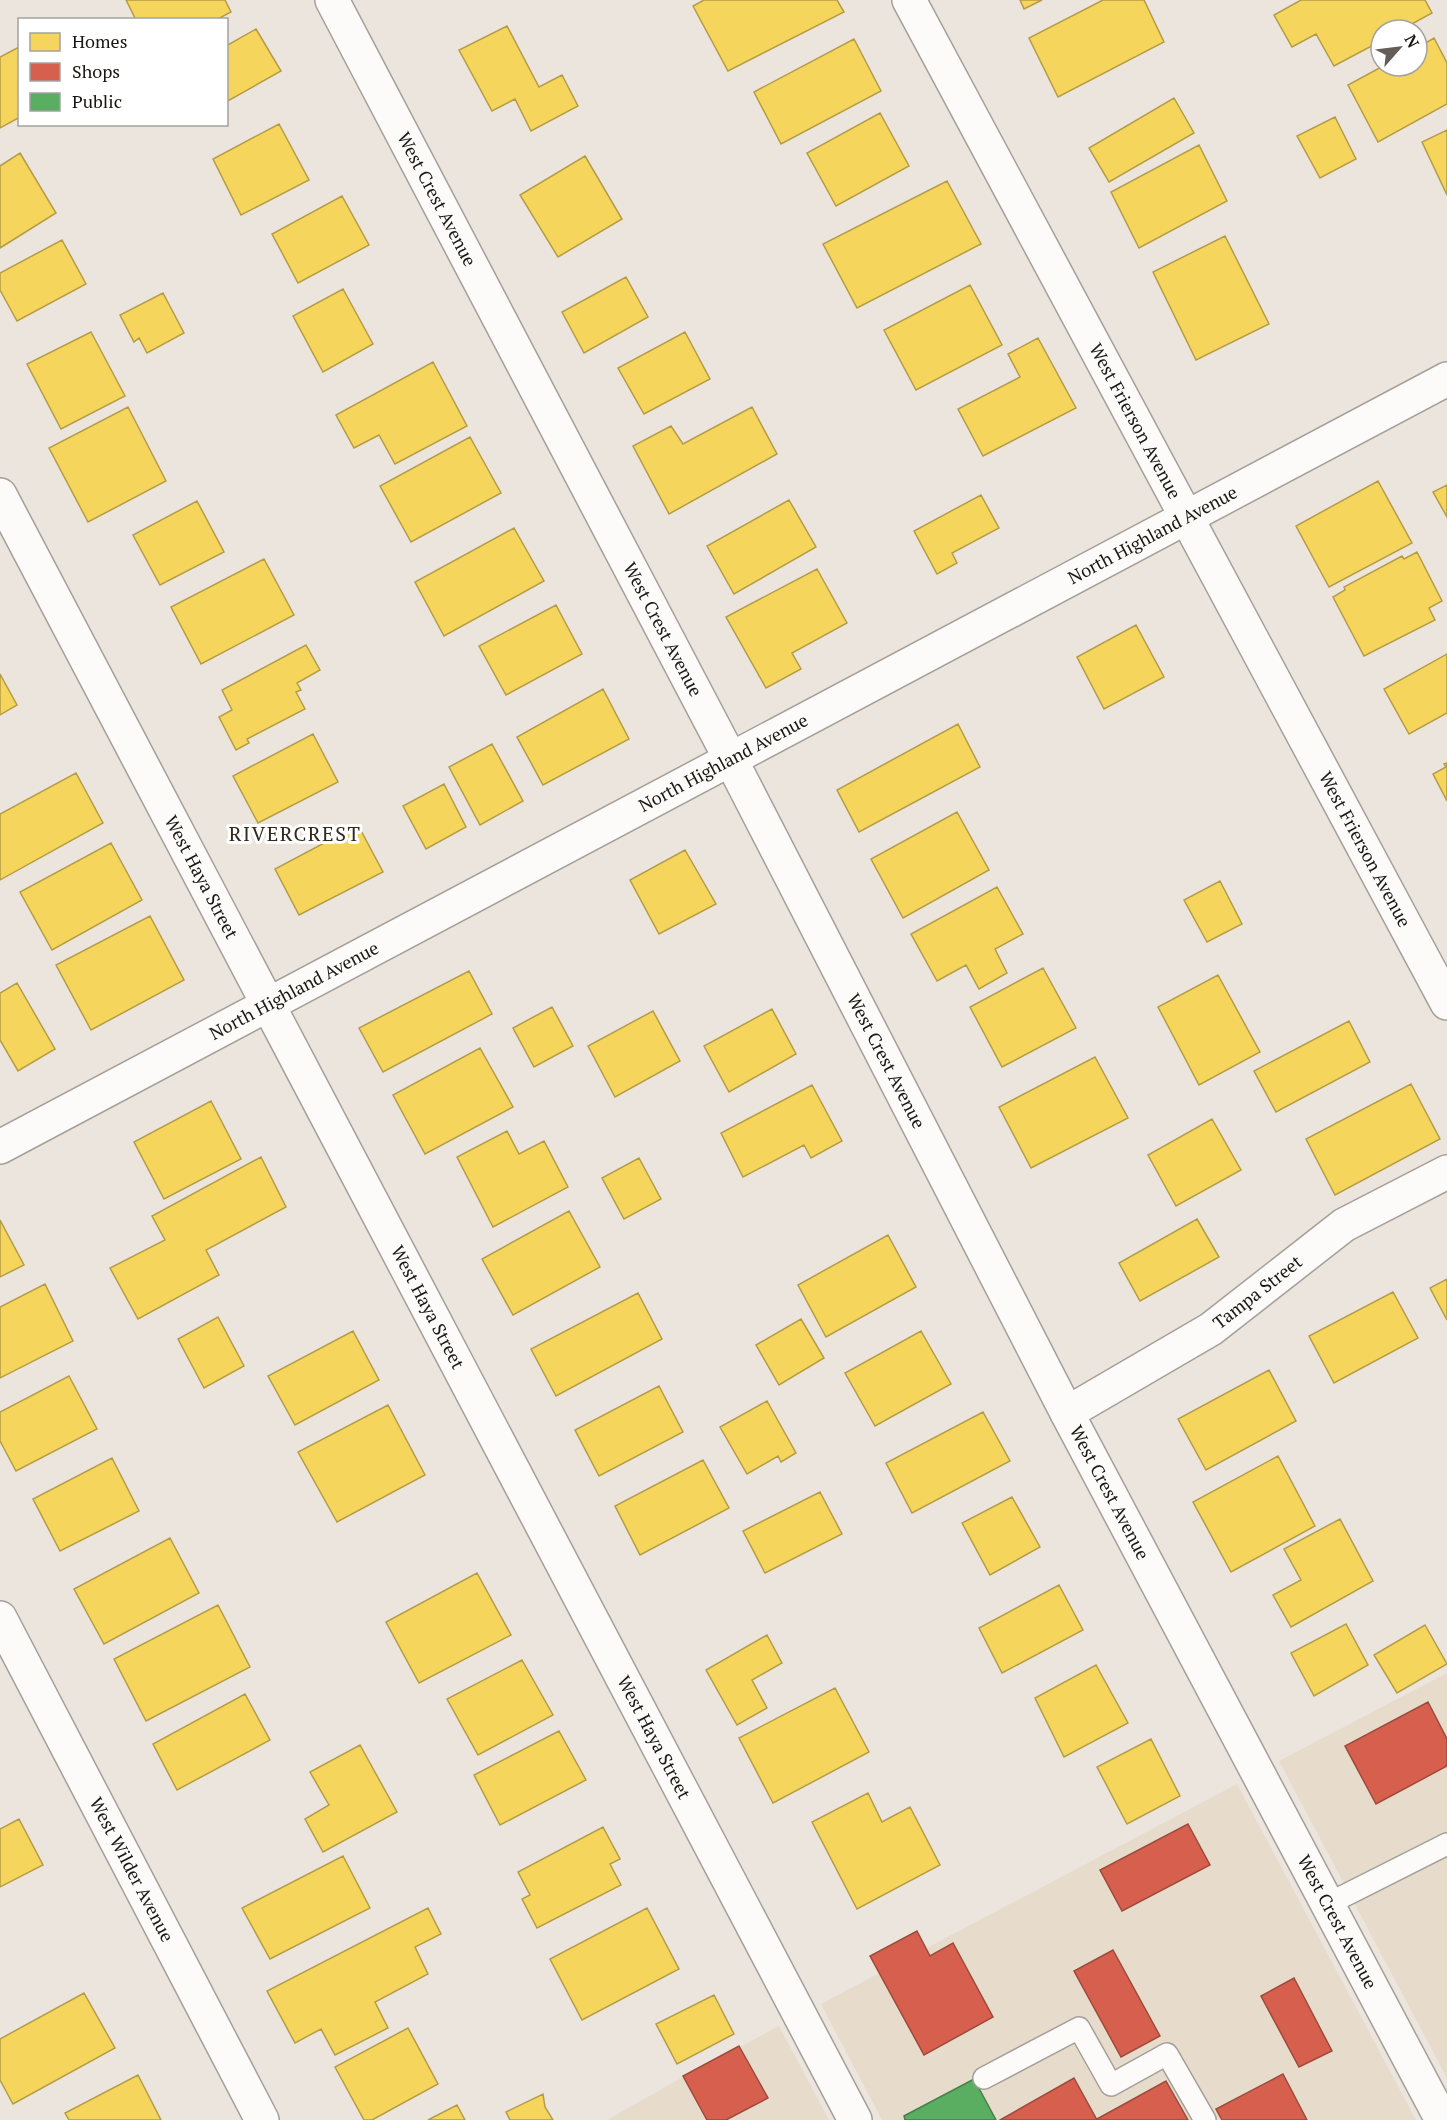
<svg xmlns="http://www.w3.org/2000/svg" width="1447" height="2120" font-family="'PT Serif',serif">
<style>
.built{fill:#e7dbcc}
.homes{fill:#f6d55c;stroke:#b49c46;stroke-width:1.5}
.shops{fill:#d6604d;stroke:#9e4a3b;stroke-width:1.5}
.public{fill:#5aae61;stroke:#478049;stroke-width:1.5}
.lines{fill:none;stroke-linecap:round;stroke-linejoin:round}
.lane-casing{stroke:#a49f98;stroke-width:24}
.street-casing{stroke:#a49f98;stroke-width:36}
.primary-casing{stroke:#a49f98;stroke-width:36}
.lane{stroke:#fcfbfa;stroke-width:21}
.street{stroke:#fcfbfa;stroke-width:33}
.primary{stroke:#fcfbfa;stroke-width:33}
.labels{text-anchor:middle;stroke-width:6;stroke-linejoin:round;paint-order:stroke}
.street-label{font-size:18px;fill:#1a1611;stroke:#fff}
.neighbourhood-label{font-size:20px;letter-spacing:1.5px;fill:#32291d;stroke:#fff}
</style>
<rect width="100%" height="100%" fill="#ece5dd"/>
<!-- built -->
<path class="built" d="M1447,1673V2078L1279,1761Z
M1237,1784L1416,2120H882L821,2004Z
M779,2026L829,2120H607L685,2076Z"/>
<!-- homes -->
<path class="homes" d="M126,0H225L231,12L216,20H136Z
M704,0H837L844,12L728,71L693,6Z
M1020,0H1042L1024,9Z
M1103,0H1144L1164,42L1058,97L1029,38Z
M1301,0H1425L1432,13L1401,30H1381V41L1334,66L1316,34L1292,47L1274,15Z
M507,26L539,87L562,75L578,106L531,131L515,99L492,111L459,50Z
M256,29L281,71L226,102V46Z
M1434,38L1447,63V104L1378,142L1348,85L1383,66H1417V48Z
M854,39L881,91L781,144L754,92Z
M19,47L20,117L0,128V57Z
M1174,98L1194,133L1109,182L1089,148Z
M880,113L909,166L836,206L807,153Z
M1335,117L1356,159L1320,178L1297,136Z
M279,124L309,180L241,215L213,159Z
M1447,130V195L1422,142Z
M1199,145L1227,201L1139,248L1111,192Z
M20,153L56,213L0,248V166Z
M585,156L622,219L558,257L520,195Z
M947,181L981,244L857,308L823,244Z
M342,196L369,245L298,283L272,234Z
M1225,236L1269,324L1196,360L1153,272Z
M62,240L86,284L17,321L0,290V273Z
M626,277L648,317L584,353L562,312Z
M970,285L1002,345L916,390L884,330Z
M343,289L373,344L323,372L293,316Z
M163,293L184,333L147,353L139,338L134,342L120,315Z
M91,332L125,396L61,429L27,364Z
M685,332L710,379L644,414L618,368Z
M1038,338L1076,408L983,456L958,409L1020,377L1008,354Z
M433,362L467,426L395,464L379,435L354,448L336,415Z
M128,407L166,481L88,522L49,448Z
M752,407L777,454L669,514L633,446L671,426L683,444Z
M470,437L501,493L411,542L380,486Z
M1378,481L1412,543L1329,587L1296,526Z
M1447,485V517L1433,492Z
M981,495L999,528L952,553L957,563L937,574L914,531Z
M789,500L816,547L734,594L707,546Z
M197,501L224,552L160,585L133,535Z
M514,528L544,581L444,636L415,582Z
M1417,552L1442,601L1429,608L1435,620L1364,656L1333,597L1345,590L1344,587L1402,556L1404,559Z
M264,559L294,615L201,664L171,607Z
M817,569L847,623L792,653L801,669L766,688L726,617Z
M556,605L582,654L506,695L479,646Z
M1136,625L1164,677L1104,709L1077,657Z
M306,645L320,670L297,683L301,690L296,692L305,709L247,739L249,743L236,750L219,717L232,710L222,690Z
M1447,654V713L1409,734L1384,689Z
M0,674L17,705L0,715Z
M603,689L629,739L543,785L517,737Z
M958,724L980,767L859,832L837,790Z
M313,734L338,782L258,823L233,776Z
M492,744L523,801L480,825L449,767Z
M1447,763V801L1433,774L1446,767L1444,764Z
M76,773L103,823L0,880V814Z
M444,784L466,827L426,849L403,806Z
M957,812L989,870L903,918L871,859Z
M358,825L383,872L299,915L275,869Z
M111,843L142,900L52,950L20,892Z
M685,850L716,904L659,934L630,880Z
M1220,881L1242,924L1207,942L1184,900Z
M997,887L1023,934L995,949L1007,973L979,989L966,965L937,981L911,934Z
M150,916L184,980L91,1030L56,965Z
M1043,968L1076,1028L1002,1067L970,1007Z
M469,971L492,1014L383,1072L359,1028Z
M1218,975L1260,1052L1199,1085L1158,1007Z
M17,983L55,1049L18,1071L0,1040V993Z
M552,1007L573,1046L534,1067L513,1028Z
M772,1009L796,1054L729,1092L704,1046Z
M653,1011L680,1061L615,1097L588,1046Z
M1349,1021L1370,1062L1276,1112L1254,1071Z
M480,1048L513,1107L425,1154L393,1095Z
M1095,1057L1128,1118L1031,1168L999,1107Z
M1411,1084L1440,1139L1335,1195L1306,1139Z
M812,1085L842,1141L811,1158L804,1145L743,1177L721,1133Z
M211,1101L241,1159L164,1199L134,1142Z
M1212,1119L1241,1170L1176,1206L1148,1155Z
M507,1131L519,1154L544,1141L568,1187L493,1227L457,1157Z
M261,1157L286,1207L206,1250L219,1275L138,1319L110,1268L165,1240L152,1216Z
M639,1158L661,1199L624,1219L602,1178Z
M569,1211L600,1267L513,1315L482,1259Z
M1197,1219L1219,1257L1140,1301L1119,1263Z
M0,1220L24,1265L0,1277Z
M888,1235L916,1287L826,1337L798,1285Z
M1447,1279V1320L1430,1288Z
M45,1284L73,1341L0,1378V1307Z
M1393,1292L1418,1338L1334,1383L1309,1336Z
M638,1293L662,1339L556,1396L531,1349Z
M218,1317L244,1366L204,1388L178,1339Z
M801,1319L824,1358L779,1385L756,1345Z
M353,1331L379,1380L295,1425L268,1376Z
M921,1331L951,1384L875,1426L845,1373Z
M1269,1370L1296,1421L1206,1470L1178,1419Z
M69,1376L97,1429L16,1471L0,1441V1412Z
M659,1386L683,1432L599,1476L575,1430Z
M767,1401L796,1453L781,1462L778,1456L747,1474L720,1427Z
M388,1405L425,1475L337,1522L298,1452Z
M983,1412L1010,1461L912,1513L886,1463Z
M1278,1456L1315,1526L1231,1572L1193,1502Z
M112,1458L139,1511L60,1551L33,1499Z
M703,1460L729,1508L640,1555L615,1506Z
M820,1492L842,1534L765,1573L743,1531Z
M1012,1497L1040,1547L990,1575L962,1523Z
M1340,1519L1373,1581L1291,1627L1273,1595L1301,1580L1284,1549Z
M170,1538L199,1593L104,1644L74,1589Z
M477,1573L511,1635L419,1683L386,1622Z
M1059,1585L1083,1630L1002,1673L979,1628Z
M218,1605L250,1667L146,1721L114,1659Z
M1346,1624L1368,1665L1314,1696L1291,1653Z
M1425,1625L1447,1664L1397,1693L1374,1655Z
M767,1635L782,1663L752,1680L767,1708L737,1725L706,1670Z
M522,1660L553,1715L478,1755L447,1699Z
M1096,1665L1128,1723L1064,1757L1035,1698Z
M835,1688L869,1752L773,1803L739,1738Z
M245,1694L270,1740L177,1790L153,1744Z
M559,1731L586,1780L500,1825L474,1775Z
M1151,1739L1180,1796L1127,1824L1097,1767Z
M360,1745L397,1812L323,1852L305,1819L329,1805L310,1772Z
M868,1793L882,1822L910,1807L940,1865L857,1909L812,1822Z
M19,1819L43,1865L0,1887V1829Z
M603,1827L620,1859L610,1864L621,1885L537,1928L522,1899L530,1895L518,1872Z
M343,1856L370,1908L270,1959L242,1908Z
M428,1908L441,1934L415,1947L428,1974L375,2002L388,2028L335,2055L321,2029L295,2043L267,1991Z
M647,1908L679,1969L582,2020L550,1959Z
M84,1993L115,2048L13,2104L0,2080V2039Z
M714,1995L734,2034L677,2064L656,2024Z
M408,2028L438,2084L372,2120H364L335,2067Z
M138,2075L161,2120H69L65,2113Z
M543,2094L545,2107L553,2120H510L506,2112Z
M457,2105L465,2120H428Z"/>
<!-- shops -->
<path class="shops" d="M1428,1702L1447,1739V1766L1376,1804L1345,1746Z
M1188,1824L1210,1865L1122,1911L1100,1870Z
M917,1931L930,1956L953,1943L993,2017L924,2055L870,1956Z
M1113,1950L1160,2036L1121,2057L1074,1971Z
M1294,1978L1332,2051L1299,2067L1261,1996Z
M739,2046L768,2098L726,2120H707L683,2076Z
M1283,2074L1307,2120H1222L1216,2109Z
M1074,2078L1097,2120H1000Z
M1166,2081L1188,2120H1097V2119Z"/>
<!-- public -->
<path class="public" d="M974,2079L996,2120H905L904,2116Z"/>
<g class="lines">
<!-- lane casing -->
<g class="lane-casing">
<path id="lane" d="M1328,1904L1447,1844
M984,2078L1079,2028L1111,2085L1167,2054L1205,2120"/>
</g>
<!-- street casing -->
<g class="street-casing">
<g id="street">
<path id="s1" d="M332,0L731,760L1067,1413L1442,2120"/>
<path id="s2" d="M909,0L1447,1003"/>
<path id="s3" d="M0,495L855,2120"/>
<path id="s4" d="M1067,1413L1211,1329L1344,1225L1447,1172"/>
<path id="s5" d="M0,1618L262,2120"/>
</g>
</g>
<!-- primary casing -->
<g class="primary-casing">
<g id="primary">
<path id="s6" d="M0,1147L1447,379"/>
</g>
</g>
<!-- lane -->
<use href="#lane" class="lane"/>
<!-- street -->
<use href="#street" class="street"/>
<!-- primary -->
<use href="#primary" class="primary"/>
</g>
<g class="labels">
<!-- street labels -->
<g class="street-label">
<text dy="6" stroke="none"><textPath href="#s1" startOffset="225">West Crest Avenue</textPath></text>
<text dy="6" stroke="none"><textPath href="#s2" startOffset="478">West Frierson Avenue</textPath></text>
<text dy="6" stroke="none"><textPath href="#s6" startOffset="1305">North Highland Avenue</textPath></text>
<text dy="6" stroke="none"><textPath href="#s1" startOffset="711">West Crest Avenue</textPath></text>
<text dy="6" stroke="none"><textPath href="#s6" startOffset="819">North Highland Avenue</textPath></text>
<text dy="6" stroke="none"><textPath href="#s2" startOffset="964">West Frierson Avenue</textPath></text>
<text dy="6" stroke="none"><textPath href="#s3" startOffset="432">West Haya Street</textPath></text>
<text dy="6" stroke="none"><textPath href="#s6" startOffset="333">North Highland Avenue</textPath></text>
<text dy="6" stroke="none"><textPath href="#s1" startOffset="1197">West Crest Avenue</textPath></text>
<text dy="6" stroke="none"><textPath href="#s4" startOffset="226">Tampa Street</textPath></text>
<text dy="6" stroke="none"><textPath href="#s3" startOffset="918">West Haya Street</textPath></text>
<text dy="6" stroke="none"><textPath href="#s1" startOffset="1683">West Crest Avenue</textPath></text>
<text dy="6" stroke="none"><textPath href="#s3" startOffset="1404">West Haya Street</textPath></text>
<text dy="6" stroke="none"><textPath href="#s5" startOffset="284">West Wilder Avenue</textPath></text>
<text dy="6" stroke="none"><textPath href="#s1" startOffset="2169">West Crest Avenue</textPath></text>
</g>
<!-- neighbourhood labels -->
<g class="neighbourhood-label">
<text x="295" y="841">RIVERCREST</text>
</g>
</g>
<!-- legend -->
<rect x="18" y="18" width="210" height="108" fill="#ffffff" stroke="#a3a2a0" stroke-width="1.5"/>
<rect x="30" y="33" width="30" height="18" fill="#f6d55c" stroke="#a3a2a0" stroke-width="1.5"/>
<text x="72" y="48" font-size="18" fill="#1a1611">Homes</text>
<rect x="30" y="63" width="30" height="18" fill="#d6604d" stroke="#a3a2a0" stroke-width="1.5"/>
<text x="72" y="78" font-size="18" fill="#1a1611">Shops</text>
<rect x="30" y="93" width="30" height="18" fill="#5aae61" stroke="#a3a2a0" stroke-width="1.5"/>
<text x="72" y="108" font-size="18" fill="#1a1611">Public</text>
<!-- north arrow -->
<g transform="translate(1399 48) rotate(62)"><circle r="28" fill="#ffffff" stroke="#a3a2a0" stroke-width="1.5"/>
<path d="M0-4.5L10 22L0 15L-10 22Z" fill="#645e58"/>
<text y="-9" font-size="16" font-weight="bold" text-anchor="middle" fill="#1a1611">N</text>
</g>
</svg>
